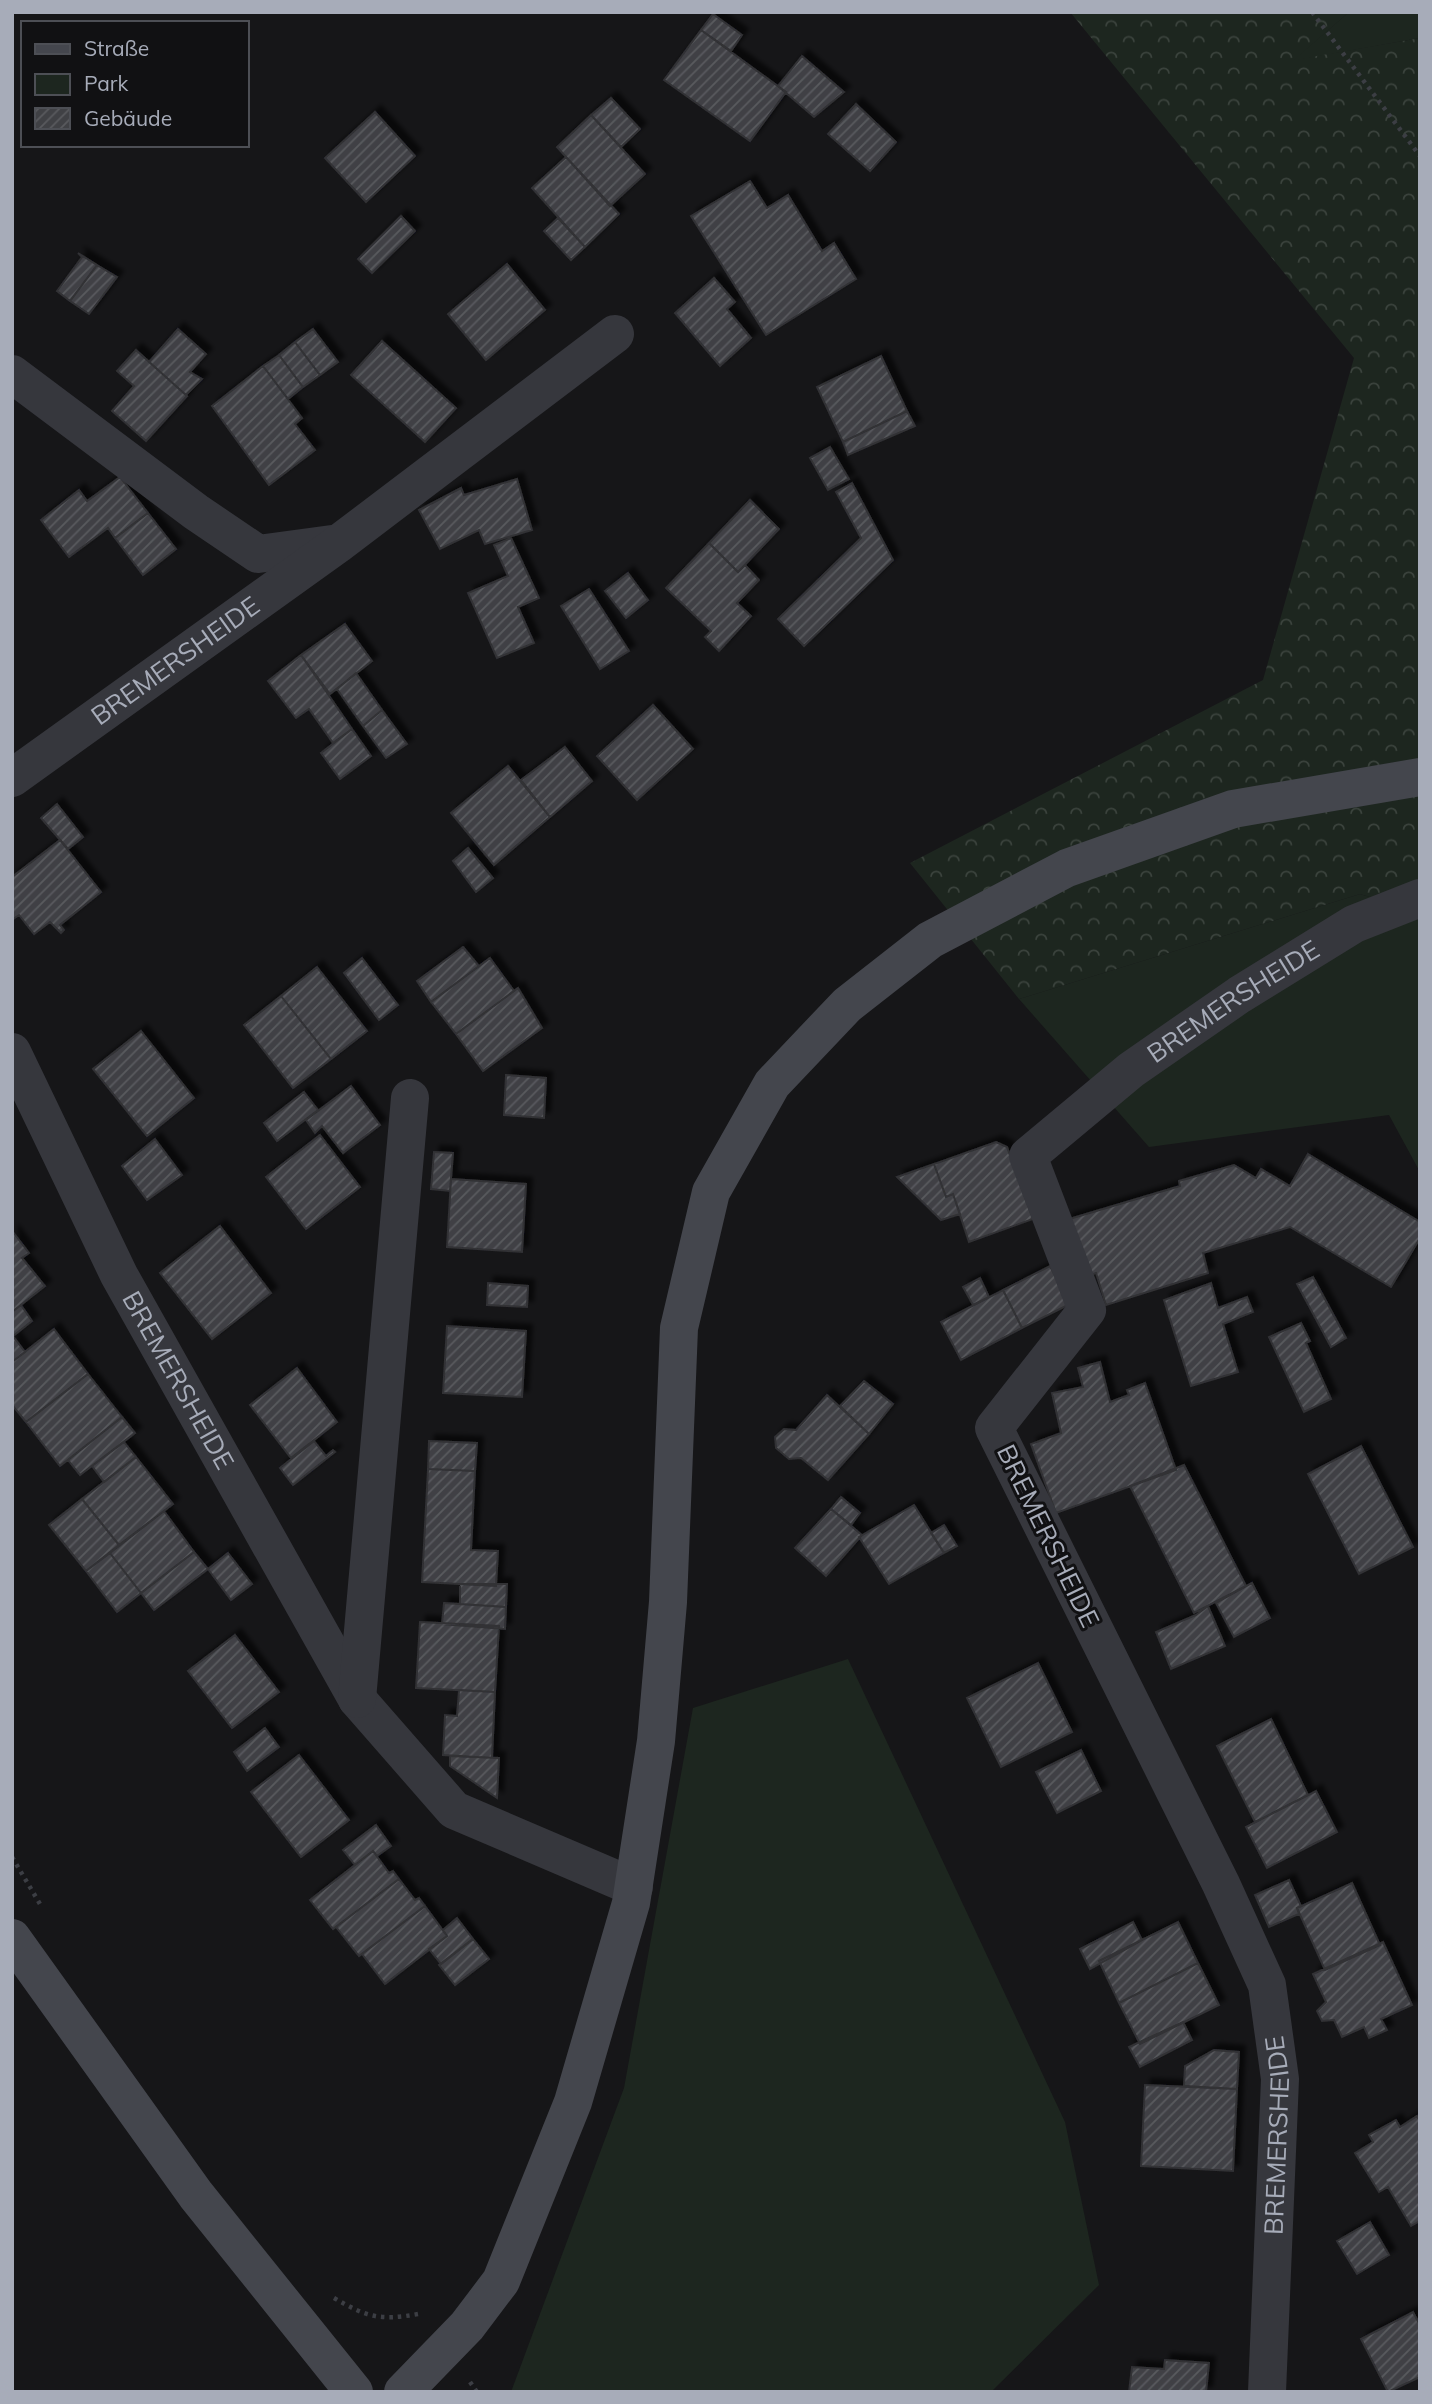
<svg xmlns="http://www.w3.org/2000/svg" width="1432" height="2404" font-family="Mulish,sans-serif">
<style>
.green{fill:#1d261f}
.forest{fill:url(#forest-crowns)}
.building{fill:url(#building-hatch);stroke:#303034;stroke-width:2;filter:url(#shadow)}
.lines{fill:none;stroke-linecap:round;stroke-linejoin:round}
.path{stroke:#3c3e44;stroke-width:4.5;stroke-dasharray:3.5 5;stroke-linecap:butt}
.street{stroke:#36373d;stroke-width:38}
.secondary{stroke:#44464d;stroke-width:38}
.labels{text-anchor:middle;stroke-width:6;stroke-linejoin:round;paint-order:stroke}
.street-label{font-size:26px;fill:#a7acb9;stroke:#111113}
</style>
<defs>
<pattern id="forest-crowns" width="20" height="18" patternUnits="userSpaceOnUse" patternTransform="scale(1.75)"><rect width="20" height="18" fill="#1d261f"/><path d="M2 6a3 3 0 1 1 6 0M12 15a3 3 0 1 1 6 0" fill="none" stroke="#3b433d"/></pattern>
<pattern id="building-hatch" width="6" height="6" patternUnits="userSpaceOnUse" patternTransform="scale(1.75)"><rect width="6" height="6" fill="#404145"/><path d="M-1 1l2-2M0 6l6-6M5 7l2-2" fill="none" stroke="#595a5e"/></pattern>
<filter id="shadow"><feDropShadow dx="6" dy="-6" stdDeviation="2" flood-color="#0009"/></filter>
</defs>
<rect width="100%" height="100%" fill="#161618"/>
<!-- green -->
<path class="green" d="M1349,12H1420V38L1292,61Z
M1360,894L1420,912V1172L1389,1115L1149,1147L1019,999Z
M848,1659L1065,2122L1099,2285L991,2392H511L624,2088L693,1708Z"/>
<!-- forest -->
<path class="forest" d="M1070,12H1349L1294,60L1420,38V912L1360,894L1019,999L910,863L1263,680L1354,358Z"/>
<!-- building -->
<path class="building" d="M713,14L742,35L731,51L701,30Z
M701,30L786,92L750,141L664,80Z
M802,56L844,92L814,117L778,86Z
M611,98L640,129L621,147L591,115Z
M856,104L896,142L870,171L828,134Z
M375,112L415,156L366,202L325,158Z
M591,115L645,174L610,206L557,147Z
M566,157L619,214L585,247L532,188Z
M750,181L767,208L788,195L822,251L834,243L856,279L766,335L691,216Z
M401,216L415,231L372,273L358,259Z
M558,218L585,247L571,260L544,231Z
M78,253L97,265L70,301L57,291L82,257Z
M507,264L545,310L486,360L448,314Z
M97,265L117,277L89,314L70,301Z
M714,278L735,302L727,309L751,338L720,366L675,313Z
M178,329L206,354L190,372L202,379L186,395L149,362Z
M313,329L338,362L320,375L295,342Z
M382,341L456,408L425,442L351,375Z
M295,342L320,375L303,387L279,355Z
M136,350L187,396L146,441L112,411L134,386L117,371Z
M279,355L303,387L288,399L263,366Z
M881,356L907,411L843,442L817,387Z
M263,366L302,418L295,424L315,450L269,485L212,406Z
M907,411L915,426L848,455L843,442Z
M830,447L849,479L828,490L810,458Z
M120,477L148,513L115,538L108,528L69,557L41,520L79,490L87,501Z
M517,479L532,530L485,544L479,530L440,549L419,510L461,488L464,495Z
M852,483L893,560L804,646L778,619L861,538L836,492Z
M750,500L779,529L738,572L709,543Z
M148,513L176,549L143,575L115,538Z
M511,538L539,598L518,607L534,643L497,658L468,593L508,576L494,545Z
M709,543L738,572L745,565L759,580L737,603L751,616L719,651L705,637L711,631L666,588Z
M628,573L648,600L626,618L605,591Z
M589,589L629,651L600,669L561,606Z
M345,624L372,661L330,694L301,655Z
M301,655L352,729L333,743L309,709L296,718L268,681Z
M356,673L382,710L363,726L337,689Z
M653,705L693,749L637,800L597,756Z
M382,710L407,744L386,758L363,726Z
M352,729L371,756L340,779L321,753Z
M565,747L592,781L550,817L521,780Z
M508,766L550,817L494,865L451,813Z
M57,804L83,837L68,849L41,818Z
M60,840L101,892L60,925L64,930L61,933L50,922L34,934L19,915L12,920V877Z
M468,848L493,878L476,892L453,861Z
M463,947L479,966L431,1002L417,981Z
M362,958L398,1005L379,1020L344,973Z
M490,958L514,991L456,1034L431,1002Z
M317,967L367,1031L331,1059L281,996Z
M518,988L542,1028L483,1071L456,1034Z
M281,996L331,1059L293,1088L244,1025Z
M141,1031L194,1098L147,1136L93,1069Z
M506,1075L546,1078L544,1118L504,1115Z
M351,1086L380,1125L343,1153L322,1126L315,1133L306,1120Z
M304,1092L318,1110L277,1141L264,1123Z
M320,1135L360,1187L306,1229L266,1177Z
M155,1139L182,1175L147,1200L122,1166Z
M996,1142L1007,1147L1033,1219L969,1242L953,1194L946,1197L934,1164Z
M434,1152L453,1153L450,1191L431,1189Z
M1308,1154L1420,1222V1238L1391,1287L1290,1227L1203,1253L1208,1273L1106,1305L1096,1273L1085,1277L1066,1220L1180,1186L1179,1181L1234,1165L1256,1178L1261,1169L1290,1186Z
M934,1164L946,1197L953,1194L960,1214L941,1220L897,1177Z
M451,1179L526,1184L522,1252L447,1247Z
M220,1226L271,1293L212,1339L160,1273Z
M13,1232L29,1253L22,1258L45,1286L12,1312Z
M1050,1266L1070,1304L1022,1328L1003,1290Z
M1313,1277L1346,1338L1331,1347L1297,1284Z
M980,1278L989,1297L973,1305L963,1287Z
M488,1283L528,1286L527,1307L487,1305Z
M1211,1283L1218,1308L1247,1297L1253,1312L1223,1324L1238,1372L1191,1386L1164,1300Z
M1003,1290L1022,1328L961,1360L941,1322Z
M21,1305L32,1321L12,1337V1312Z
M1301,1323L1310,1341L1306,1343L1331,1399L1304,1412L1269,1337Z
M447,1326L526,1331L522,1397L443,1393Z
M54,1329L88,1374L26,1422L12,1405V1362Z
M13,1336L25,1352L12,1362V1337Z
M1100,1362L1110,1402L1129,1395L1127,1390L1145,1383L1176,1470L1056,1513L1031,1444L1061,1433L1052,1393L1083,1387L1078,1368Z
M297,1368L337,1422L291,1458L250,1405Z
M88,1374L122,1417L60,1466L26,1422Z
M864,1381L893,1404L869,1434L840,1406Z
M827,1395L869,1434L828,1480L801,1458L789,1459L776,1448L775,1437L784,1429L796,1430Z
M122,1417L135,1433L80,1475L68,1460Z
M314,1441L326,1456L333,1450L335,1452L293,1485L280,1468Z
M429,1441L477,1443L475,1471L428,1469Z
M124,1442L136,1457L104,1482L92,1466Z
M1361,1446L1413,1547L1359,1574L1308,1474Z
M136,1457L173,1504L119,1545L82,1499Z
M1184,1465L1246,1586L1194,1613L1130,1486Z
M428,1469L475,1471L471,1550L498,1551L496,1586L422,1582Z
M841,1497L860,1513L851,1525L831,1509Z
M82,1499L119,1545L86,1571L49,1525Z
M914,1505L944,1553L889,1584L859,1537Z
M831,1509L862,1535L826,1576L795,1548Z
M164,1511L194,1552L141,1593L110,1553Z
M944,1525L957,1546L944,1553L931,1533Z
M194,1552L208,1569L154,1610L141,1593Z
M110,1553L141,1593L117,1612L86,1571Z
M228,1553L252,1584L231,1600L208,1569Z
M1252,1583L1270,1618L1234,1637L1216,1603Z
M460,1584H507L506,1607L460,1604Z
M444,1603L506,1607L505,1629L442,1624Z
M1208,1606L1225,1646L1171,1669L1156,1632L1196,1615Z
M420,1622L499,1626L495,1692L416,1688Z
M235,1635L279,1692L232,1728L188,1671Z
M1038,1663L1072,1732L1001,1767L967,1698Z
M459,1690L495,1692L492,1758L443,1755L445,1715L457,1716Z
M1271,1719L1308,1795L1255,1822L1217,1746Z
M265,1728L279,1747L247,1771L234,1752Z
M1081,1750L1101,1791L1057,1813L1036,1772Z
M299,1755L349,1820L301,1857L251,1792Z
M450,1756L499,1758L497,1798L450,1766Z
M1316,1791L1337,1832L1267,1868L1246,1827Z
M376,1825L391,1846L377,1856L373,1851L355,1865L343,1850Z
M373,1851L389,1873L393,1871L399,1879L333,1929L310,1900Z
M399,1879L415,1900L419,1898L425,1906L359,1956L336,1927Z
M1289,1880L1301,1906L1297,1908L1299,1914L1269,1927L1255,1895Z
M1352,1883L1380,1945L1325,1970L1297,1908Z
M425,1906L447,1936L385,1984L362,1954Z
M457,1918L473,1939L441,1964L429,1949L447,1936L443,1930Z
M1133,1922L1142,1940L1090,1969L1080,1949Z
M1178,1922L1198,1963L1119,2003L1099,1961Z
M473,1939L489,1959L455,1985L439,1965Z
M1383,1942L1412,2005L1381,2019L1387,2030L1369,2038L1364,2027L1342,2037L1334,2020L1322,2021L1317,2011L1326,2002L1313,1974Z
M1198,1963L1219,2005L1140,2044L1119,2003Z
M1183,2022L1192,2040L1140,2067L1129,2047Z
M1214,2050L1239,2052L1237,2089L1184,2086L1185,2066Z
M1145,2085L1237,2089L1233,2171L1141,2166Z
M1417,2116L1420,2121V2221L1411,2226L1388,2187L1379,2192L1355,2153L1373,2142L1369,2135L1396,2120L1400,2127Z
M1370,2222L1389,2255L1357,2274L1337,2241Z
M1413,2312L1420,2325V2377L1388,2392L1361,2339Z
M1165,2360L1209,2363L1206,2392H1129L1132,2367L1164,2369Z"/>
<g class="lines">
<!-- path -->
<path class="path" d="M1312,12L1420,156
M12,1857L40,1904
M334,2298C367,2317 379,2321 418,2314
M470,2382L477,2392"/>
<!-- street -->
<g class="street">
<path d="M12,374L196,512L258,554L332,544"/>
<path id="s1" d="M12,778L338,544L615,334"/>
<path id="s2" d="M12,1052L119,1275L357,1699L454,1810L634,1887"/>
<path d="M357,1699L410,1098"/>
<path id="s3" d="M1267,2392L1280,2079L1267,1985L1221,1884L994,1428L1087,1310L1028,1156L1131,1070L1239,995L1354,924L1420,898"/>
</g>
<!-- secondary -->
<path class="secondary" d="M12,1938L196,2195L354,2392
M403,2392L467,2326L501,2281L573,2102L631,1903L656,1741L668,1602L679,1328L711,1192L772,1084L847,1005L930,940L1067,868L1233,809L1420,777"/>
</g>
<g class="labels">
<!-- street labels -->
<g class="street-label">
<text dy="9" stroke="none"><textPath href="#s1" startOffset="201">BREMERSHEIDE</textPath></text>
<text dy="9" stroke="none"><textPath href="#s3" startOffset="1601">BREMERSHEIDE</textPath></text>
<text dy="9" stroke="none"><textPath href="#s2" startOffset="368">BREMERSHEIDE</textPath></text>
<text transform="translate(1048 1536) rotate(64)" y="9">BREMERSHEIDE</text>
<text dy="9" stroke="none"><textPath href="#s3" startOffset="257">BREMERSHEIDE</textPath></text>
</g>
</g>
<!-- border -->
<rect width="1432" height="2404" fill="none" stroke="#a7acb9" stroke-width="28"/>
<!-- legend -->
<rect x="21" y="21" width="228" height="126" fill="#111113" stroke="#4d4f55" stroke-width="2"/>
<rect x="35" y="44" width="35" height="10" fill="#44464d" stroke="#4d4f55" stroke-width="2"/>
<text x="84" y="56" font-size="21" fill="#a7acb9">Straße</text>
<rect x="35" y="74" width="35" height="21" fill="#1d261f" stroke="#4d4f55" stroke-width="2"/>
<text x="84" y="91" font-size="21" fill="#a7acb9">Park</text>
<rect x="35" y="108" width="35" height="21" fill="url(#building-hatch)" stroke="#4d4f55" stroke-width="2"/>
<text x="84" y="126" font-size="21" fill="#a7acb9">Gebäude</text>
</svg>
